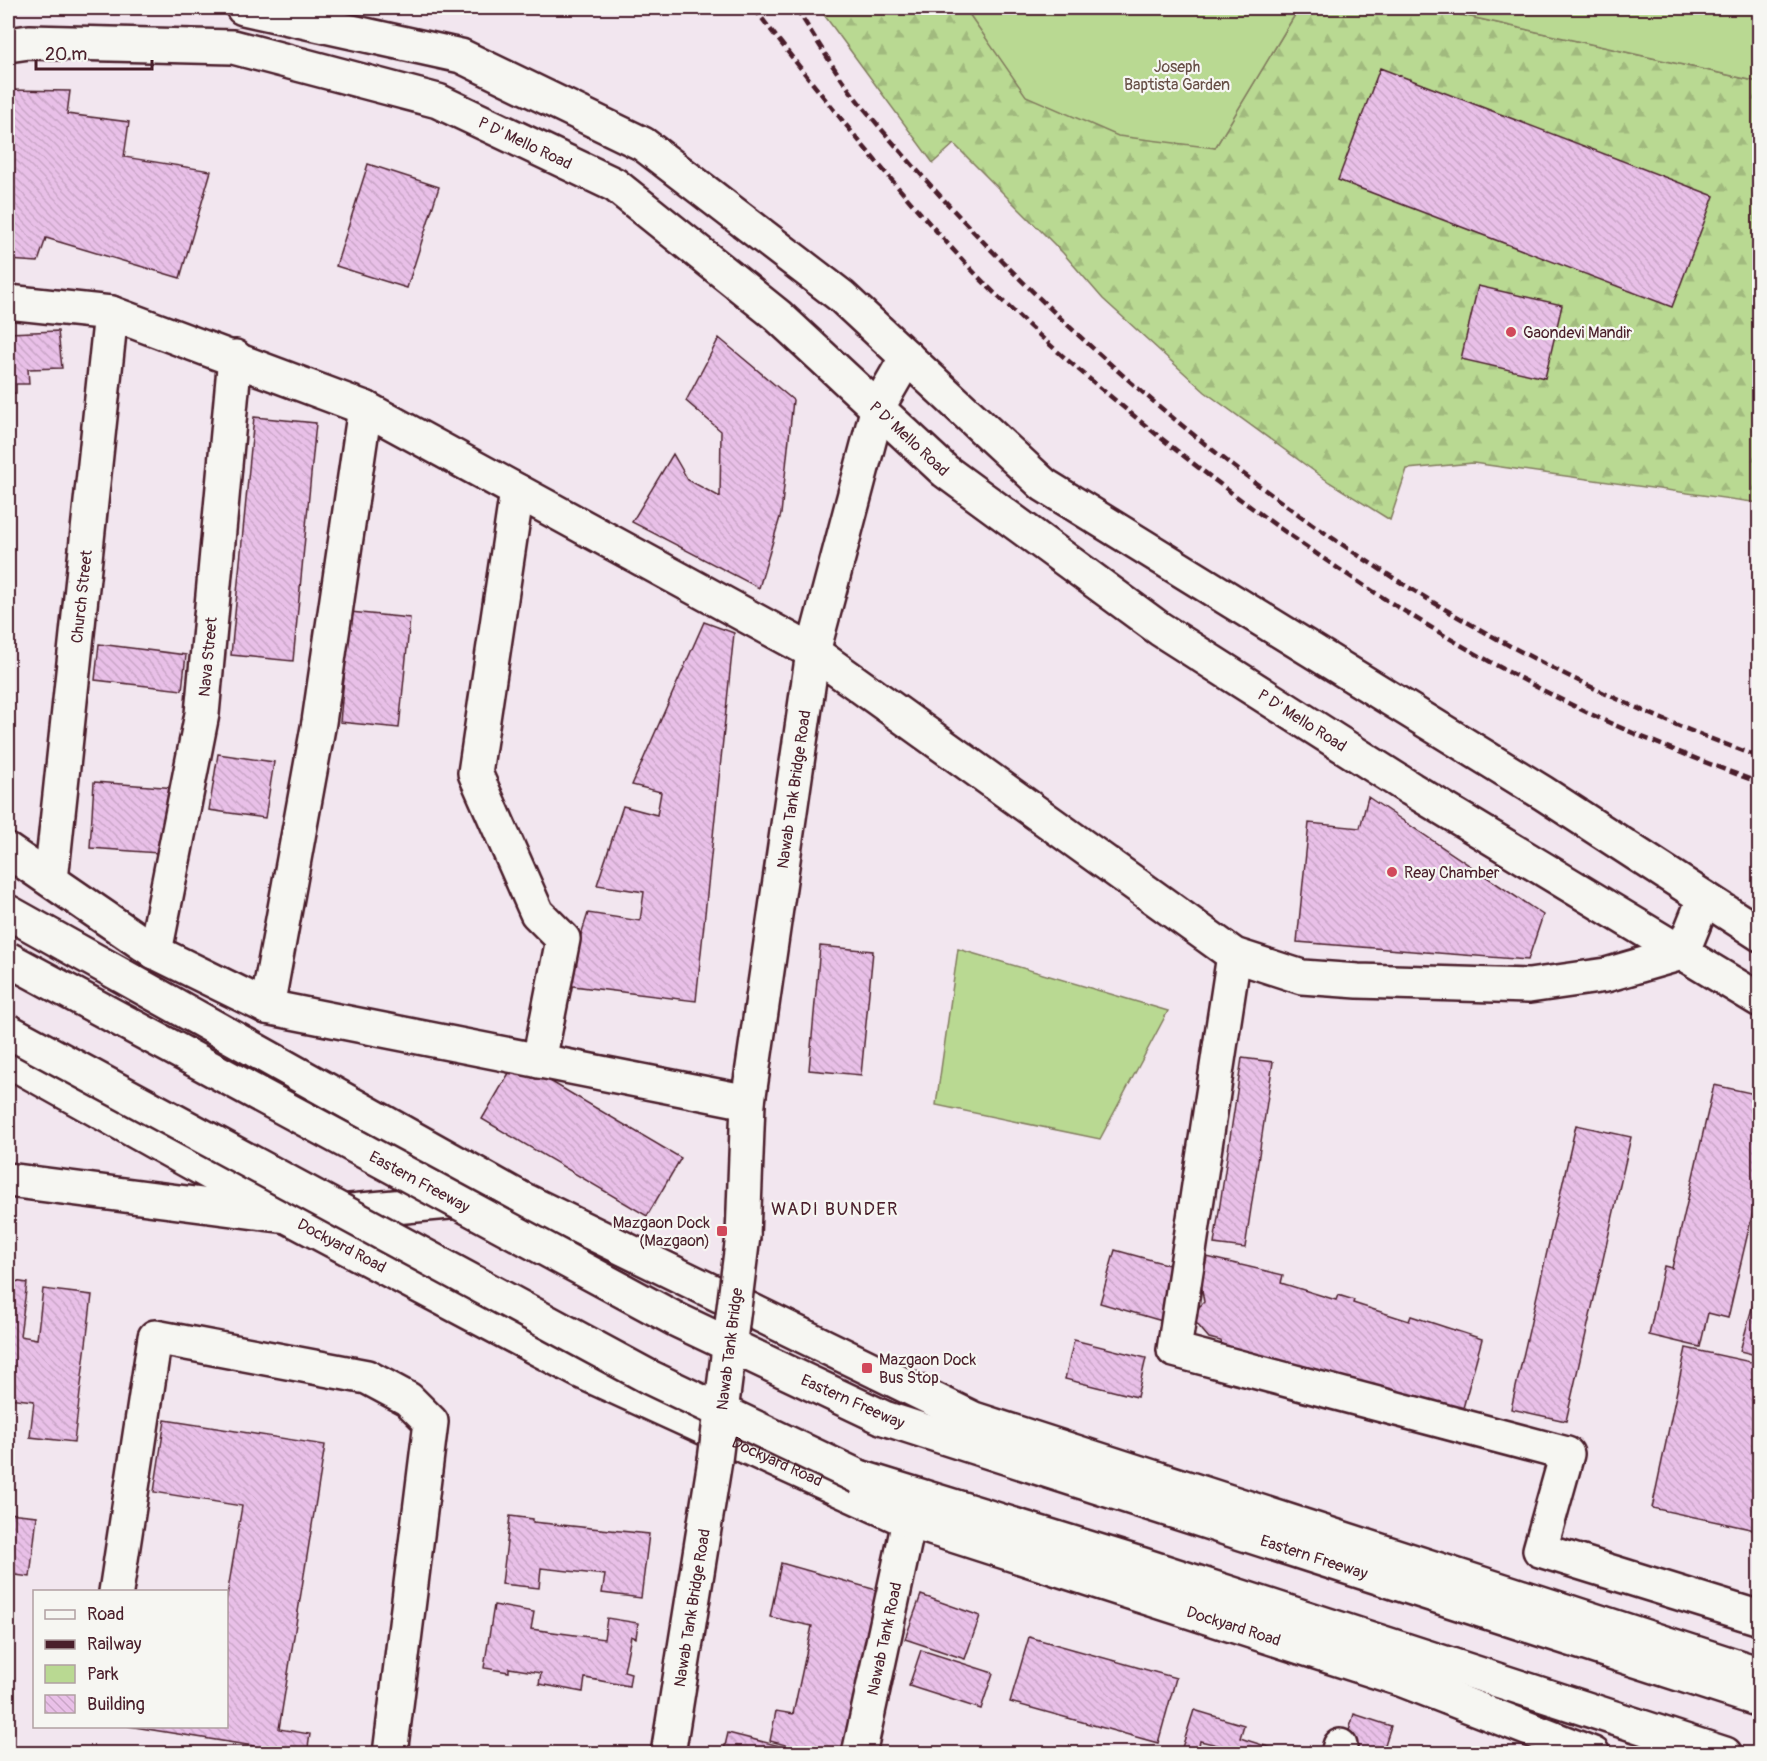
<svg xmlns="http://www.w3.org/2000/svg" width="1767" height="1761" font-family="Pangolin,sans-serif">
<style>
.forest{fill:url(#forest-firs);stroke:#827c5e;stroke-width:1.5}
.park{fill:#b9d992;stroke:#827c5e;stroke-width:1.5}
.building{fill:url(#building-back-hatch);stroke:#4a1f2b;stroke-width:1.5}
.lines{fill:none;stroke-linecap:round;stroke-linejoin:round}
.minor-casing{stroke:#4a1f2b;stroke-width:38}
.tertiary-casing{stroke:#4a1f2b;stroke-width:38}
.primary-casing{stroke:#4a1f2b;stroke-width:38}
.motorway-casing{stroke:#4a1f2b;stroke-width:38}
.minor{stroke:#f6f6f2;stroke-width:33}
.tertiary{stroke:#f6f6f2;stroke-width:33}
.primary{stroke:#f6f6f2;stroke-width:33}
.motorway{stroke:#f6f6f2;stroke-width:33}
.rail{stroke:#4a1f2b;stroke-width:4.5;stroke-dasharray:9 4.5;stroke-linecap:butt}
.minor-bridge-casing{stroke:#4a1f2b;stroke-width:38;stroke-linecap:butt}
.motorway-bridge-casing{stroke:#4a1f2b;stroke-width:38;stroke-linecap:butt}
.minor-bridge{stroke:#f6f6f2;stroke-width:33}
.motorway-bridge{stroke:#f6f6f2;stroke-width:33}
.poi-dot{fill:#d1495b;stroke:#f6f6f2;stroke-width:2}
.labels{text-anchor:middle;stroke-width:4.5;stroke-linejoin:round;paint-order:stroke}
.park-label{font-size:16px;fill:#664e45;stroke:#f6f6f2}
.street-label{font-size:16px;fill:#4a1f2b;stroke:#f6f6f2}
.poi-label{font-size:16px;fill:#4a1f2b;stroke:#f6f6f2;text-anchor:start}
.neighbourhood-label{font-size:18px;letter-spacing:1.5px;fill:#4a1f2b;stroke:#f6f6f2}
</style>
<defs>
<pattern id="forest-firs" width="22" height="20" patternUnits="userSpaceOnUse" patternTransform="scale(1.5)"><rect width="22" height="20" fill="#b9d992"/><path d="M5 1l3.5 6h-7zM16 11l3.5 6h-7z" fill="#a1ba7e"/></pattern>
<pattern id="building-back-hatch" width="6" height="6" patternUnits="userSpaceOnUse" patternTransform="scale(1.5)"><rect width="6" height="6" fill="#e9c0e8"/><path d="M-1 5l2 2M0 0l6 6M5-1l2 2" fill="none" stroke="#c9a5c7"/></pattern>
</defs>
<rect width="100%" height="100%" fill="#f2e6ef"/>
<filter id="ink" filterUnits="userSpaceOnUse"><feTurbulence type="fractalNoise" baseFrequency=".0167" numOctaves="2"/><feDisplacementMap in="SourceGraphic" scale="12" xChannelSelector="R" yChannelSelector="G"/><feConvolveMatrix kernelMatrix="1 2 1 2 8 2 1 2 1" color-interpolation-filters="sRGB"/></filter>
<g filter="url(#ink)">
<!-- forest -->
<path class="forest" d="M819,8H965L1027,96L1215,148L1299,8H1431L1759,82V503L1473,463L1407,469L1390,520L1329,482L1205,392L1103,299L1063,253L954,144L933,163Z"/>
<!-- park -->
<path class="park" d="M965,8H1299L1215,148L1118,136L1026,96Z
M1431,8H1759V82Z
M958,949L1168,1011L1100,1139L936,1105Z"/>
<!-- building -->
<path class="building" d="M1380,68L1714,196L1672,307L1338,180Z
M8,90L70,91L67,114L129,122L124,157L211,171L180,278L46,238L38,262L8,260Z
M368,164L439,187L407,288L336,266Z
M1478,286L1562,305L1545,378L1461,359Z
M58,331L62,368L28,369L29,384H16V393L8,394V333Z
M719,338L793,400L781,514L759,588L632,522L673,454L688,480L720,497L721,431L686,401Z
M254,417L316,423L293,661L231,655Z
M350,612L410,618L399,728L340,722Z
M704,622L734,633L696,1001L565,985L588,913L640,921L644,892L597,885L623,806L657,815L661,792L632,785Z
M99,644L186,655L182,690L95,680Z
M218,754L274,762L265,818L209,810Z
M94,782L177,788L172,854L90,848Z
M1368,797L1543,915L1528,960L1297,942L1309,823L1360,828Z
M820,946L873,951L861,1075L809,1070Z
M1242,1058L1273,1062L1245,1248L1214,1244Z
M516,1061L681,1158L647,1216L482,1119Z
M1714,1085L1760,1095V1181L1728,1318L1708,1313L1700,1347L1649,1335L1664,1266L1672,1268Z
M1576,1125L1631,1137L1566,1421L1511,1409Z
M1115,1250L1184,1269L1169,1323L1100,1303Z
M1207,1257L1283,1275L1281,1283L1336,1300L1338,1295L1354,1300L1353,1303L1409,1321L1411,1316L1482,1339L1460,1419L1224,1354L1221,1341L1209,1338L1190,1316L1204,1302L1201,1283Z
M1760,1279V1356L1740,1351Z
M8,1280L27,1283L20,1336L37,1339L43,1289L92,1295L74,1442L30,1437L34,1401L8,1398V1401Z
M1074,1340L1146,1358L1137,1397L1065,1379Z
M1686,1348L1760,1364L1757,1408L1760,1409V1531L1652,1508Z
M165,1420L325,1445L279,1729L310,1734L307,1754H252L253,1746L128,1726H226V1602L242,1506L154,1492Z
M8,1513L37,1516L30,1577L8,1574Z
M510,1516L533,1519V1522L649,1534L641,1598L602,1593L605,1575L541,1568L539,1588L502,1584Z
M781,1563L880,1591L845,1754H820L770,1741L776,1711L793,1714L812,1626L770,1617Z
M921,1595L980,1616L965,1659L905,1639Z
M494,1605L534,1612L531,1629L604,1639L607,1618L638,1623L636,1638L631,1636L624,1671L631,1673L629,1686L585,1678L583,1692L539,1684L541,1673L509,1668V1672L484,1668Z
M1029,1637L1176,1678L1158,1743L1010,1702Z
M921,1650L993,1673L981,1709L909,1686Z
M1194,1710L1244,1725L1240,1738L1278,1750L1277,1754H1224L1226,1747L1200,1741L1197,1754H1180Z
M1354,1714L1391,1726L1382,1754H1342Z
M728,1733L811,1754H723Z
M459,1747L513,1754H458Z"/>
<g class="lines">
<!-- minor casing -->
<g class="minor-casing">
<g id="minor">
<path d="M8,302L111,313L365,408L813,652L1234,955L1302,977L1358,981L1529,986L1606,975L1682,953L1704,899"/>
<path d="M517,491L475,773L537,913L563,939L539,1061"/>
<path d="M8,851L155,952L267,1007L748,1102"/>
<path id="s1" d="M51,880L111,313"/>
<path id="s2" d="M155,952L202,714L235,357"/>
<path d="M1234,955L1174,1350L1567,1454L1540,1550L1760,1618"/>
<path d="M267,1007L319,722L365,408"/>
<path d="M8,1180L287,1216"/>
<path id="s3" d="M743,1236L748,1102L813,652L878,407L907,357"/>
<path d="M116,1592L155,1337L367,1377L408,1399L431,1422L390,1754"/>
<path id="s4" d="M668,1754L715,1460"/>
<path id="s5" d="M859,1754L909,1521"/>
<path d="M1338,1754L1340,1746"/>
</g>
</g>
<!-- tertiary casing -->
<g class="tertiary-casing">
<g id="tertiary">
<path d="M8,912L516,1196L328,1213"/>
<path id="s6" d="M8,1060L287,1216L580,1371L909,1521L1403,1680L1593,1754"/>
<path d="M516,1196L974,1419L1760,1674"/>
</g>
</g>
<!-- primary casing -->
<g class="primary-casing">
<g id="primary">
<path d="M243,8L461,56L643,144L841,296L1044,485L1543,793L1760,934"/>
<path id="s7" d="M8,45L29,42L233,47L438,101L615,185L777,315L945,471L1160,629L1411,789L1760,1000"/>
</g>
</g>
<!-- motorway casing -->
<g class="motorway-casing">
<g id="motorway">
<path id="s8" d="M884,1418L1760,1700"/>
<path d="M859,1477L1140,1564L1725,1754"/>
</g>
</g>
<!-- minor -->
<use href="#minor" class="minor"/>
<!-- tertiary -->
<use href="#tertiary" class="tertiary"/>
<!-- primary -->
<use href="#primary" class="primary"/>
<!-- motorway -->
<use href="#motorway" class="motorway"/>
<!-- rail -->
<path class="rail" d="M754,8C822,97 892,184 969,267C1016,317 1069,362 1122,406C1262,523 1416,628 1580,709C1638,737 1699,760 1760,783
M796,8C817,40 837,76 862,106C1100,393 1406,631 1760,757"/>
<!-- minor-bridge casing -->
<g class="minor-bridge-casing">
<g id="minor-bridge">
<path id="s9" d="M715,1460L743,1236"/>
</g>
</g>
<!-- motorway-bridge casing -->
<g class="motorway-bridge-casing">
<g id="motorway-bridge">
<path id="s10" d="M8,959L677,1320L884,1418"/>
<path d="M8,1031L649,1377L859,1477"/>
</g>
</g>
<!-- minor-bridge -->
<use href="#minor-bridge" class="minor-bridge"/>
<!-- motorway-bridge -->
<use href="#motorway-bridge" class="motorway-bridge"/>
</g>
</g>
<!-- markers -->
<g class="poi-dot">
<circle cx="1511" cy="332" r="6"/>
<circle cx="1392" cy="872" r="6"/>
<rect x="716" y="1225" width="12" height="12" rx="3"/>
<rect x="861" y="1362" width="12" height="12" rx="3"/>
</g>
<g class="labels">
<!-- park labels -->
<g class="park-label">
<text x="1177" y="72">Joseph<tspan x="1177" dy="18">Baptista Garden</tspan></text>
</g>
<!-- street labels -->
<g class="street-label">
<text dy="6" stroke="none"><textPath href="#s7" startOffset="534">P D' Mello Road</textPath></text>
<text dy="6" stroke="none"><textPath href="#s7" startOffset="1022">P D' Mello Road</textPath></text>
<text dy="6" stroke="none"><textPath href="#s1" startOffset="285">Church Street</textPath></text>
<text dy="6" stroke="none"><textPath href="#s2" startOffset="300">Nava Street</textPath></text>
<text dy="6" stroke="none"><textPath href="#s7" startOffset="1506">P D' Mello Road</textPath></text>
<text dy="6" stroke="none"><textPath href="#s3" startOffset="450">Nawab Tank Bridge Road</textPath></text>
<text dy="6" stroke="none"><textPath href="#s10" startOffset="468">Eastern Freeway</textPath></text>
<text dy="6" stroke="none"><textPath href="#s6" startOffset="382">Dockyard Road</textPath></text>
<text dy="6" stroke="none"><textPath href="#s9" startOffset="112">Nawab Tank Bridge</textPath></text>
<text transform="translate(853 1401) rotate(24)" y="6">Eastern Freeway</text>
<text dy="6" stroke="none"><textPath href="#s6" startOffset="868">Dockyard Road</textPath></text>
<text dy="6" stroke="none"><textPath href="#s8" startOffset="452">Eastern Freeway</textPath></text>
<text dy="6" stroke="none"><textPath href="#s4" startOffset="148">Nawab Tank Bridge Road</textPath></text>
<text dy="6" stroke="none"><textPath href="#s6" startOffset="1354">Dockyard Road</textPath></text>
<text dy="6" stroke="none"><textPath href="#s5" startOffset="118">Nawab Tank Road</textPath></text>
</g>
<!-- poi labels -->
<g class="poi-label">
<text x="1523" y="338">Gaondevi Mandir</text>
<text x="1404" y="878">Reay Chamber</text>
<text x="710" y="1228" text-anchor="end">Mazgaon Dock<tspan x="710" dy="18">(Mazgaon)</tspan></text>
<text x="879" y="1365">Mazgaon Dock<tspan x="879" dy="18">Bus Stop</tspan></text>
</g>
<!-- neighbourhood labels -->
<g class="neighbourhood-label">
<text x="835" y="1215">WADI BUNDER</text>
</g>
</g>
<!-- margin -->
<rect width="1767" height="1761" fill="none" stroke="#f6f6f2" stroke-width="30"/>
<rect x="15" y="15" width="1737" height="1731" fill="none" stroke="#4a1f2b" stroke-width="2" filter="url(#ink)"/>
<!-- legend -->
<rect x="33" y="1590" width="195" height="138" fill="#f6f6f2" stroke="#b1a0a2" stroke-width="1.5"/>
<rect x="45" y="1610" width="30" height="9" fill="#f6f6f2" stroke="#b1a0a2" stroke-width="1.5"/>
<text x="87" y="1620" font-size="18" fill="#4a1f2b">Road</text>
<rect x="45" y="1640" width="30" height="9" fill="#4a1f2b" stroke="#b1a0a2" stroke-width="1.5"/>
<text x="87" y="1650" font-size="18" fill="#4a1f2b">Railway</text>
<rect x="45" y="1665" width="30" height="18" fill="#b9d992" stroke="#b1a0a2" stroke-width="1.5"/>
<text x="87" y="1680" font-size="18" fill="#4a1f2b">Park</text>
<rect x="45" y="1695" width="30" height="18" fill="url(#building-back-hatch)" stroke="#b1a0a2" stroke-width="1.5"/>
<text x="87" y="1710" font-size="18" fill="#4a1f2b">Building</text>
<!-- scale -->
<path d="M36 60v9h116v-9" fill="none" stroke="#4a1f2b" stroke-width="3"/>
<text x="45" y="60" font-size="18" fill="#4a1f2b" stroke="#f6f6f2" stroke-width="4.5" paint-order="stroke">20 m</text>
</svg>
